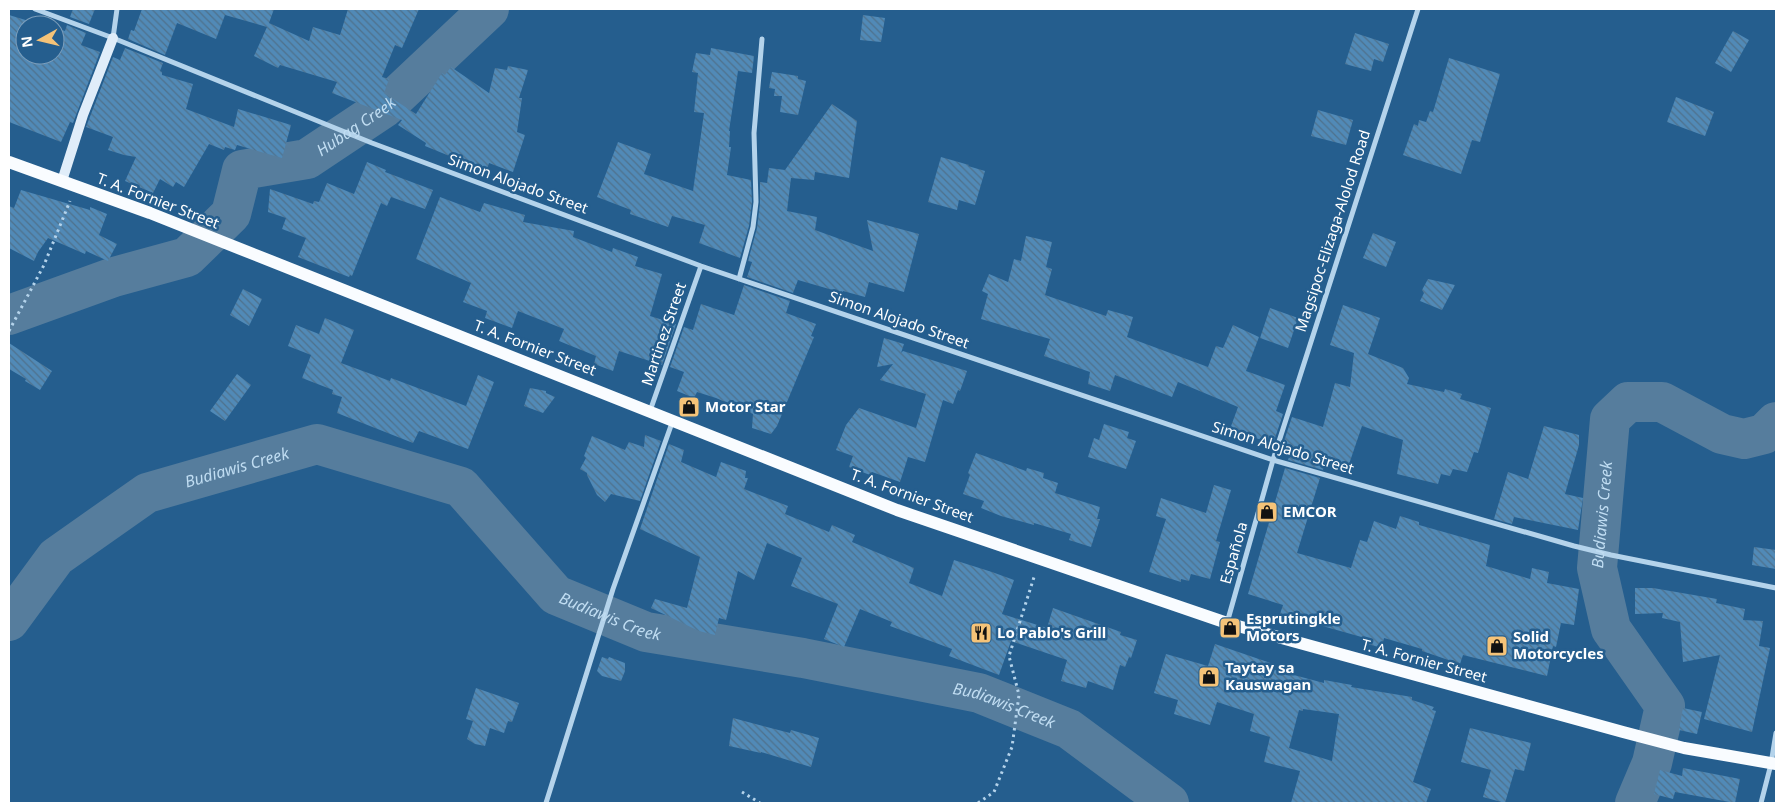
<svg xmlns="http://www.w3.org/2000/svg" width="1785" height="812" font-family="'Noto Sans',sans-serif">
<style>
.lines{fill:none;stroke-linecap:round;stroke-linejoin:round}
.river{stroke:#567d9d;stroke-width:40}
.building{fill:url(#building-back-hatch);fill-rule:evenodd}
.path{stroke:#b4d3eb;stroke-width:3;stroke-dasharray:2.5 4;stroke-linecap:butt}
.street{stroke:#b4d3eb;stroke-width:5}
.secondary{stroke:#e0edf9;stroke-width:10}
.primary{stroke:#f9fcff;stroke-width:12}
.labels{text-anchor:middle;stroke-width:5;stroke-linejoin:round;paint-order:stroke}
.street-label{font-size:15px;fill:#fff;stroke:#255e8e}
.poi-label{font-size:15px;font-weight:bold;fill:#fff;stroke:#255e8e;text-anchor:start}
.water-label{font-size:16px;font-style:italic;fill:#c0ddf2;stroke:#255e8e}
</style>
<defs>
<pattern id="building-back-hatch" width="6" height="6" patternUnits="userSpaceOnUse" patternTransform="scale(1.25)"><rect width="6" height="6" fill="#518ab7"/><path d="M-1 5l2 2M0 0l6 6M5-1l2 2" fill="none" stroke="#4f718c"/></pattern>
</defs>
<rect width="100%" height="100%" fill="#255e8e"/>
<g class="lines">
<!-- river -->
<g class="river">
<path id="s1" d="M9,315L114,277L187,257L231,214L242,170L307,159L385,107L489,9"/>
<path id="s2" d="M9,621L56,557L147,493L317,444L461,487L556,595L646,632L803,658L979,693L1069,729L1169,803"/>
<path id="s3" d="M1635,803L1652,763L1665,706L1611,629L1597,568L1610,419L1628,402H1662L1722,434L1744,439L1764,434L1776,422"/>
</g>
</g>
<!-- building -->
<path class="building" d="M73,9H95L89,24L70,17Z
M142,9H274L269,23L309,41L313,27L340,35L348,9H419L402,48L395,45L382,77L389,79L384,93L416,114L442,73L445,75L451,67L489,93L495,68L507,70L508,66L528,70L519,98H522L517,132L525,135L513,172L489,163L485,175L467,168L469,164L425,146L426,143L398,125L402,120L332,93L337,82L280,65L278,68L254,56L267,27L225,15L216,39L177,23L165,55L128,39L131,30L134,31Z
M9,15L42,25H25V55H55V28L65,31L67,25L86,33L81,45L100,52L73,123L70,122L61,142L9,122Z
M863,15L885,18L881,42L860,40Z
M1733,31L1749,40L1731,72L1715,63Z
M1355,33L1389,44L1383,62L1374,59L1371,71L1345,64Z
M125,48L163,63L160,71L162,72V75L193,84L186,109L234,127L238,109L291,125L282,158L237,145L235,150L225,147L224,150L209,144L184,187L176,182L173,187L160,179L153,193L125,181L136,157L124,155L108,150L113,137L86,127L113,57L120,60Z
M711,48L754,56L752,73L738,71L729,131H730L729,147H731L727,175L751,180L752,202L749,226L740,258L699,243L705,225L672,216L668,227L630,214L631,210L597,197L618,142L651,154L644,174L693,191L704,113L694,112L698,73L692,72L696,53L710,55Z
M1449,58L1500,74L1480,142L1472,140L1461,174L1403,155L1414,124L1418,126L1419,120L1426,122L1430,111L1433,112Z
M772,72L798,76V79L806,81L798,115L780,112L782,96H774L775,89L769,88Z
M1676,97L1714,112L1705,136L1667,122Z
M832,104L857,121L849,178L815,172L814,180L791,178L787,211L817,217L815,230L873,251L867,220L919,234L904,292L869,282L865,297L843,291V293L798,280L793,293L747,277L752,262L748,261L757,228L760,203V182L767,183L769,168L785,170Z
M1318,110L1353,120L1346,145L1311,136Z
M941,157L969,165L968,166L985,171L975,205L959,200L957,210L928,202Z
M367,162L386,170L385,172L433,190L425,209L391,197L387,206L381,203L352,276L350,275L349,277L298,257L306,238L282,229L286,218L268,212L270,189L313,204L314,201L319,202L327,183L354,194Z
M21,190L90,210V207L107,214L99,235L117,244L108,261L86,251L85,254L48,238L38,252L34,261L9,248V206L14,208Z
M440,197L480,212L484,203L525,215L523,222L574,231L573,237L612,252L613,248L638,257L635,266L662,274L650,316L676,324L662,365L619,351L613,371L594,364L596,356L559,341L564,329L518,311L512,328L485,318L487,311L463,302L471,283L416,259Z
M1373,233L1396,242L1386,267L1363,258Z
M1026,236L1052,242L1046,267L1052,269L1045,295L1106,316L1108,310L1133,317L1127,337L1208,367L1216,346L1223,348L1233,325L1259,337L1246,371L1285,385L1276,411L1283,414L1273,444L1230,429L1238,407L1178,382L1172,397L1115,375L1110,391L1088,384L1090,372L1044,356L1050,339L981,319L988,294L982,291L989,274L1008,282L1014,259L1021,261Z
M1428,279L1455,285L1442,310L1420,301L1424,293L1422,290Z
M744,285L790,301L786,313L816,324L811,336L814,337L777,426L771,434L752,428L753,414L716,398L697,392L694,398L677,391L684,372L670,367L684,327L693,330L701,304L734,315Z
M243,289L262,299L249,326L230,315Z
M1343,305L1380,318L1368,354L1403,368L1409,378L1407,384L1444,392L1445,389L1462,394L1460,399L1491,408L1478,453L1474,452L1467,472L1453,469L1450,476L1441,474L1438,484L1397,474L1403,440L1362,426L1346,473L1324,465L1323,470L1288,460L1291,451L1282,447L1292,417L1323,427L1335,383L1350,387L1354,353L1330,345Z
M1270,308L1298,318L1288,348L1260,338Z
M325,318L354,330L341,363L390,381L391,378L466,406L478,375L494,382L468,449L419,431L413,443L337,413L342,397L332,394L333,390L302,378L311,355L288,346L296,325L319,334Z
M884,338L904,344L901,353L903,351L967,371L960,391L958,390L953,404L943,400L925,462L908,457L900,482L872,472L870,475L849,467L853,456L836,450L846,425L859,408L916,428L926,394L880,380L893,364L877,367Z
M9,343L52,371L40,390L25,381L26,379L9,369Z
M237,374L251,385L225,421L210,411Z
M530,388L546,391V393L555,397L543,413L524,406Z
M1104,424L1129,432L1127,438L1136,441L1126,469L1088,457L1094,438L1099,440Z
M1544,426L1579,435V445L1565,494L1583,498L1578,530L1514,517L1512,524L1494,519L1508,472L1528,479Z
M645,435L661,441L640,501L611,494L605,502L597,495L587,475V473L580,469L586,458L584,456L592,436L625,450L629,442L644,447Z
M669,444L684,450L681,462L716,477L721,462L746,471L745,478H748L744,489L788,506L785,514L829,532L832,525L855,535L852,542L914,568L909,583L942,596L954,560L992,572L1014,580L1002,614L1047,628L1053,608L1121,632L1120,635L1137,640L1131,658L1129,657L1125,667L1120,665L1113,690L1088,681L1086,688L1061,681L1067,660L1011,641L999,675L949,656L952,649L890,626L892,622L860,609L844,647L824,639L838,604L791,586L802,558L767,543L754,580L738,571L726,620L719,618L715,635L699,631L651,608L655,599L687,608L700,557L640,529Z
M976,453L1026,471L1027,468L1044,473L1043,478L1058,483L1055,493L1100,507L1097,519H1100L1091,547L1069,540L1071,534L1034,523V525L1001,516L981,508L984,501L963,494L970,475L968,473Z
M1285,468L1320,478L1297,553L1351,568L1360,540L1367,542L1374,521L1396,529L1400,516L1419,522V525L1490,545L1486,566L1530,579L1532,568L1549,572L1547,583L1579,589L1574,625L1561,623L1556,647L1553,646L1547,676L1463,655L1460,664L1422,651V649L1384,638L1382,648L1364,643L1365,638L1280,614L1283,605L1248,594Z
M1214,485L1231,490L1216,541L1220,542L1210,579L1191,574L1189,581L1181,579V582L1149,572L1166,519L1156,516L1161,498L1206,513Z
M1754,547L1776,550V569L1752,565Z
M1635,588H1653L1717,599L1716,603L1745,609L1743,620L1763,621L1759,646L1770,648L1752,732L1704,719L1720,655L1683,662L1680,622L1662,618L1663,613L1635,614Z
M1215,644L1276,665L1275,670L1324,683V680L1352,685L1351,687L1412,697V700L1434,707L1432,710L1436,711L1413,782L1431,789L1426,803H1291L1300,771L1264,762L1270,737L1250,731L1254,714L1217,702L1210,725L1174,714L1178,700L1154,693L1166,654L1208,666ZM1303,709L1339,714L1332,761L1289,748L1299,710L1303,711Z
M602,657L608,659L609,657L625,663V671L621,681L602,676L597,671Z
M476,688L519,703L512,722L508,721L504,733L490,728L485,746L475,744L467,739L473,721L466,719Z
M1683,708L1702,712L1697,734L1679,730Z
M733,718L790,733L791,730L819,738L811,767L761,752V753L729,746Z
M1470,728L1531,743L1524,771L1515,769L1505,803L1483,797L1491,770L1461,762Z
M1683,768L1740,779L1735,803L1675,792L1673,799L1654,794L1660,770L1682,776Z"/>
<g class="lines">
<!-- path -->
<path class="path" d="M9,331L44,265L70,201
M742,792L760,803
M978,803L994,792L1012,747L1019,695L1009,656L1035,574"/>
<!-- street -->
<path class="street" d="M35,9L113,38L372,143L701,266L1273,460L1574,546L1611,555L1776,588
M113,38L117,9
M739,279L753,227L756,202L754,133L762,39
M650,411L701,266
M1227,623L1273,460L1418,9
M546,803L613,589L673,420
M1761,803L1771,764L1776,733"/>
<!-- secondary -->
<path class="secondary" d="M62,181L83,115L113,38"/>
<!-- primary -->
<path class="primary" d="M9,162L150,213L897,510L1227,623L1623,732L1684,748L1776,764"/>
</g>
<!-- icons -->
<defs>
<g id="shop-square" transform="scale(1.125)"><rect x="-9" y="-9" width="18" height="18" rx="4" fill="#f5c378" stroke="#255e8e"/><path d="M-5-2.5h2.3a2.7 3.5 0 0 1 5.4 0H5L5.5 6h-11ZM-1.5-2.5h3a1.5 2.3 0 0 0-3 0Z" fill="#111"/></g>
<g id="restaurant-square" transform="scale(1.125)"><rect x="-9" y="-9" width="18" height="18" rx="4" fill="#f5c378" stroke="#255e8e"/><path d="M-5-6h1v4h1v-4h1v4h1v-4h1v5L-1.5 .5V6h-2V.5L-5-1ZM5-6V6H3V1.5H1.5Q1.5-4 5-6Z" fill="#111"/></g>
</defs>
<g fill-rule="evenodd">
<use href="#shop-square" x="689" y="407"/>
<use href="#shop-square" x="1267" y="512"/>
<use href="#shop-square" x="1230" y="628"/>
<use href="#restaurant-square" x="981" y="633"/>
<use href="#shop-square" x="1497" y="646"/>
<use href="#shop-square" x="1209" y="677"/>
</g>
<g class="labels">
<!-- street labels -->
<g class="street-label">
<text transform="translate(518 184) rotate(20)" y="5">Simon Alojado Street</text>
<text transform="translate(158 201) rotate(21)" y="5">T. A. Fornier Street</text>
<text transform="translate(1333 231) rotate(-72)" y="5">Magsipoc-Elizaga-Alolod Road</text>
<text transform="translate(899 320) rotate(19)" y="5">Simon Alojado Street</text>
<text transform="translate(664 334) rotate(-71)" y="5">Martinez Street</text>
<text transform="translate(535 348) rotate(21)" y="5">T. A. Fornier Street</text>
<text transform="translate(1283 448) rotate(17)" y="5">Simon Alojado Street</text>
<text transform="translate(912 496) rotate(20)" y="5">T. A. Fornier Street</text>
<text transform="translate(1234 553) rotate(-74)" y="5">Española</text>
<text transform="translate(1424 661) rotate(15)" y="5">T. A. Fornier Street</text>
</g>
<!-- poi labels -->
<g class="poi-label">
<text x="705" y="412">Motor Star</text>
<text x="1283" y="517">EMCOR</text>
<text x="1246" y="624">Esprutingkle<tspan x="1246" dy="17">Motors</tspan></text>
<text x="997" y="638">Lo Pablo's Grill</text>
<text x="1513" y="642">Solid<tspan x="1513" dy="17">Motorcycles</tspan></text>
<text x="1225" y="673">Taytay sa<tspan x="1225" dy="17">Kauswagan</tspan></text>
</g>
<!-- water labels -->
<g class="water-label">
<text dy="6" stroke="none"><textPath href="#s1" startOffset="419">Hubag Creek</textPath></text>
<text dy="6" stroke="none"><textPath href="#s2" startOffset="284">Budiawis Creek</textPath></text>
<text dy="6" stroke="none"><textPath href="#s3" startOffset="312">Budiawis Creek</textPath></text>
<text dy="6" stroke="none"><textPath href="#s2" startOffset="720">Budiawis Creek</textPath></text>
<text dy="6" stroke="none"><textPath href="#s2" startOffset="1125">Budiawis Creek</textPath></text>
</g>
</g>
<!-- border -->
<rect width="1785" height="812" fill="none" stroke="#ffffff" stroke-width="20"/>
<!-- north arrow -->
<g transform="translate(40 40) rotate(262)"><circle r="24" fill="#255e8e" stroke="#7c9ebb"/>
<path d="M0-4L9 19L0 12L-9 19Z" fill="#f5c378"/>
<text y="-8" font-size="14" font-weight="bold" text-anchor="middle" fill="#ffffff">N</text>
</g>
</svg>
